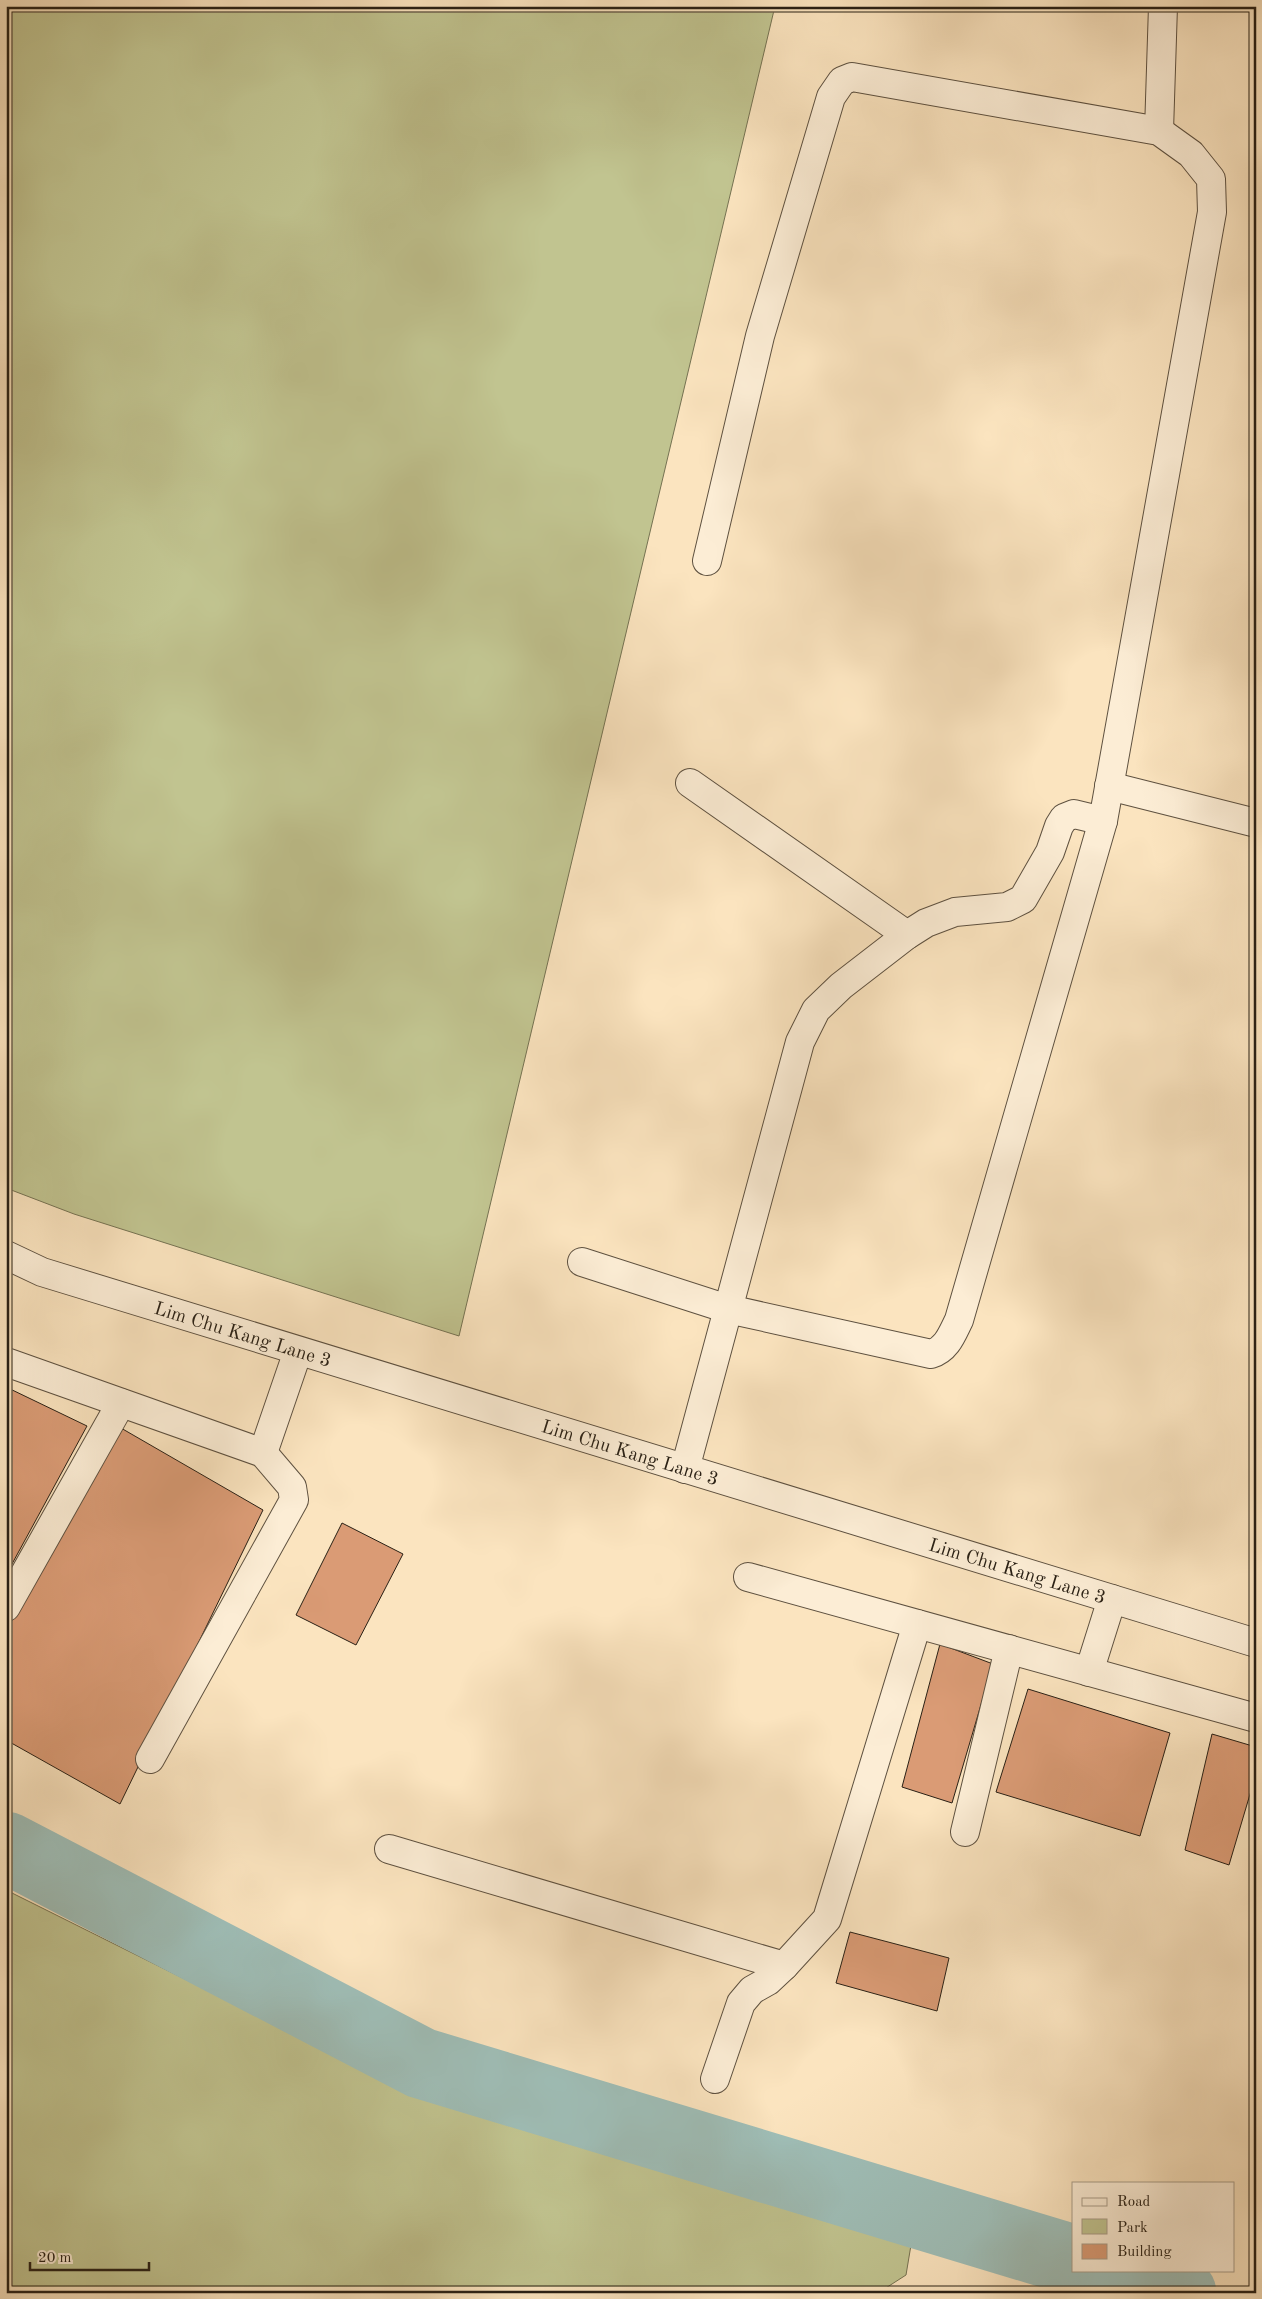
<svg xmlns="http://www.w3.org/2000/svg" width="1262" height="2299" font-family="'Old Standard TT',serif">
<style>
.green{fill:#c1c490;stroke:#757252}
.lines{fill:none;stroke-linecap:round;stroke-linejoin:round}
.river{stroke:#9fbeb7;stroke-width:71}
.building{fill:#da9b75;stroke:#292015}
.minor-casing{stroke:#5e5140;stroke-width:30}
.minor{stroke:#fcedd5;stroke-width:28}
.labels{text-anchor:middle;stroke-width:4;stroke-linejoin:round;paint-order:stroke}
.street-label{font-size:19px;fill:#292015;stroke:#fcedd5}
</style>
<rect width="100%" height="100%" fill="#fbe4bf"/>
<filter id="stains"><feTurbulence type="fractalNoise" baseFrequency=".004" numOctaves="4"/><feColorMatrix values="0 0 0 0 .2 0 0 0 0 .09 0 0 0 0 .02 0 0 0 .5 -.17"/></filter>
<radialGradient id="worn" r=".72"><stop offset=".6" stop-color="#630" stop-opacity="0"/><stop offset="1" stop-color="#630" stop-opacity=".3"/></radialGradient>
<!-- green -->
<path class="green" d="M6,6H775L459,1336L74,1214L6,1188Z
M6,1890L395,2084L911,2245L906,2275L878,2293H6Z"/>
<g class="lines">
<!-- river -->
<path class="river" d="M6,1847L421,2063L1073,2260
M1107,2270L1181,2293"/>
</g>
<!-- building -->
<path class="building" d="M6,1387L87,1426L6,1575Z
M114,1424L263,1510L120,1804L6,1740V1632Z
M342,1523L403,1554L356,1645L296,1615Z
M940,1644L993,1664L952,1803L902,1787Z
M1028,1689L1170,1733L1140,1836L996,1792Z
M1212,1734L1256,1747V1774L1229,1865L1185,1850Z
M850,1932L949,1958L937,2011L836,1983Z"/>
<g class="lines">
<!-- minor casing -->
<g class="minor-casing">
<g id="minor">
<path d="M1159,131L1163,6"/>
<path d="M690,783L907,935"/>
<path d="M1109,786L1256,823"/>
<path id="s1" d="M6,1255L42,1272L1256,1643"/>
<path d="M582,1262L728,1309L931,1354C947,1349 952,1334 959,1320L1103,821L1212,212L1211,179L1191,154L1159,131L852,77L842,81L831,97L760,336L707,561"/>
<path d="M6,1362L263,1453L292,1487L294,1500L150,1759"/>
<path d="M263,1453L298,1351"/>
<path d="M685,1469L800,1042L816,1010L841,986L907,935L926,923L955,912L1007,907L1023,899L1050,852L1059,826L1064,818L1074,814L1103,821"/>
<path d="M748,1577L1256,1718"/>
<path d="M6,1607L121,1403"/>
<path d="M1089,1672L1112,1599"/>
<path d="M965,1832L1009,1649"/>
<path d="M389,1849L784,1966"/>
<path d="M715,2079L741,2003L752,1990L768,1981L784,1966L827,1919L917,1624"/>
</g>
</g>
<!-- minor -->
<use href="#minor" class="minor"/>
</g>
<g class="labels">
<!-- street labels -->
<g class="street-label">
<text dy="7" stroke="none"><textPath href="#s1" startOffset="250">Lim Chu Kang Lane 3</textPath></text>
<text dy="7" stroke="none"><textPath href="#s1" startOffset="655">Lim Chu Kang Lane 3</textPath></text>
<text dy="7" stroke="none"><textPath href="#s1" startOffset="1060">Lim Chu Kang Lane 3</textPath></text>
</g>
</g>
<!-- margin -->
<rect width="1262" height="2299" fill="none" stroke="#fbe4bf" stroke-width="25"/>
<rect x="8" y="8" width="1247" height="2284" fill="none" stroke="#292015" stroke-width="2.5"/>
<rect x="12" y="12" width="1237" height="2274" fill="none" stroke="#292015"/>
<!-- legend -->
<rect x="1072" y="2182" width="162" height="90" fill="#fcedd5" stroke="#a89b88"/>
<rect x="1082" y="2198" width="25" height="8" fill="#fcedd5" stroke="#a89b88"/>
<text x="1117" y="2206" font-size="15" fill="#292015">Road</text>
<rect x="1082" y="2219" width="25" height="15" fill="#c1c490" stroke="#a89b88"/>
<text x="1117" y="2232" font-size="15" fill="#292015">Park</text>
<rect x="1082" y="2244" width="25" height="15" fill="#da9b75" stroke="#a89b88"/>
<text x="1117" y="2256" font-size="15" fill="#292015">Building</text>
<!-- scale -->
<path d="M30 2262v8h119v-8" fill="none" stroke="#292015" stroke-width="2.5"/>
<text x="38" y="2262" font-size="15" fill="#292015" stroke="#fcedd5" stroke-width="4" paint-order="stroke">20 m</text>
<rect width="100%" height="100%" filter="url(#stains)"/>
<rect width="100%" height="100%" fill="url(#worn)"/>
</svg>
